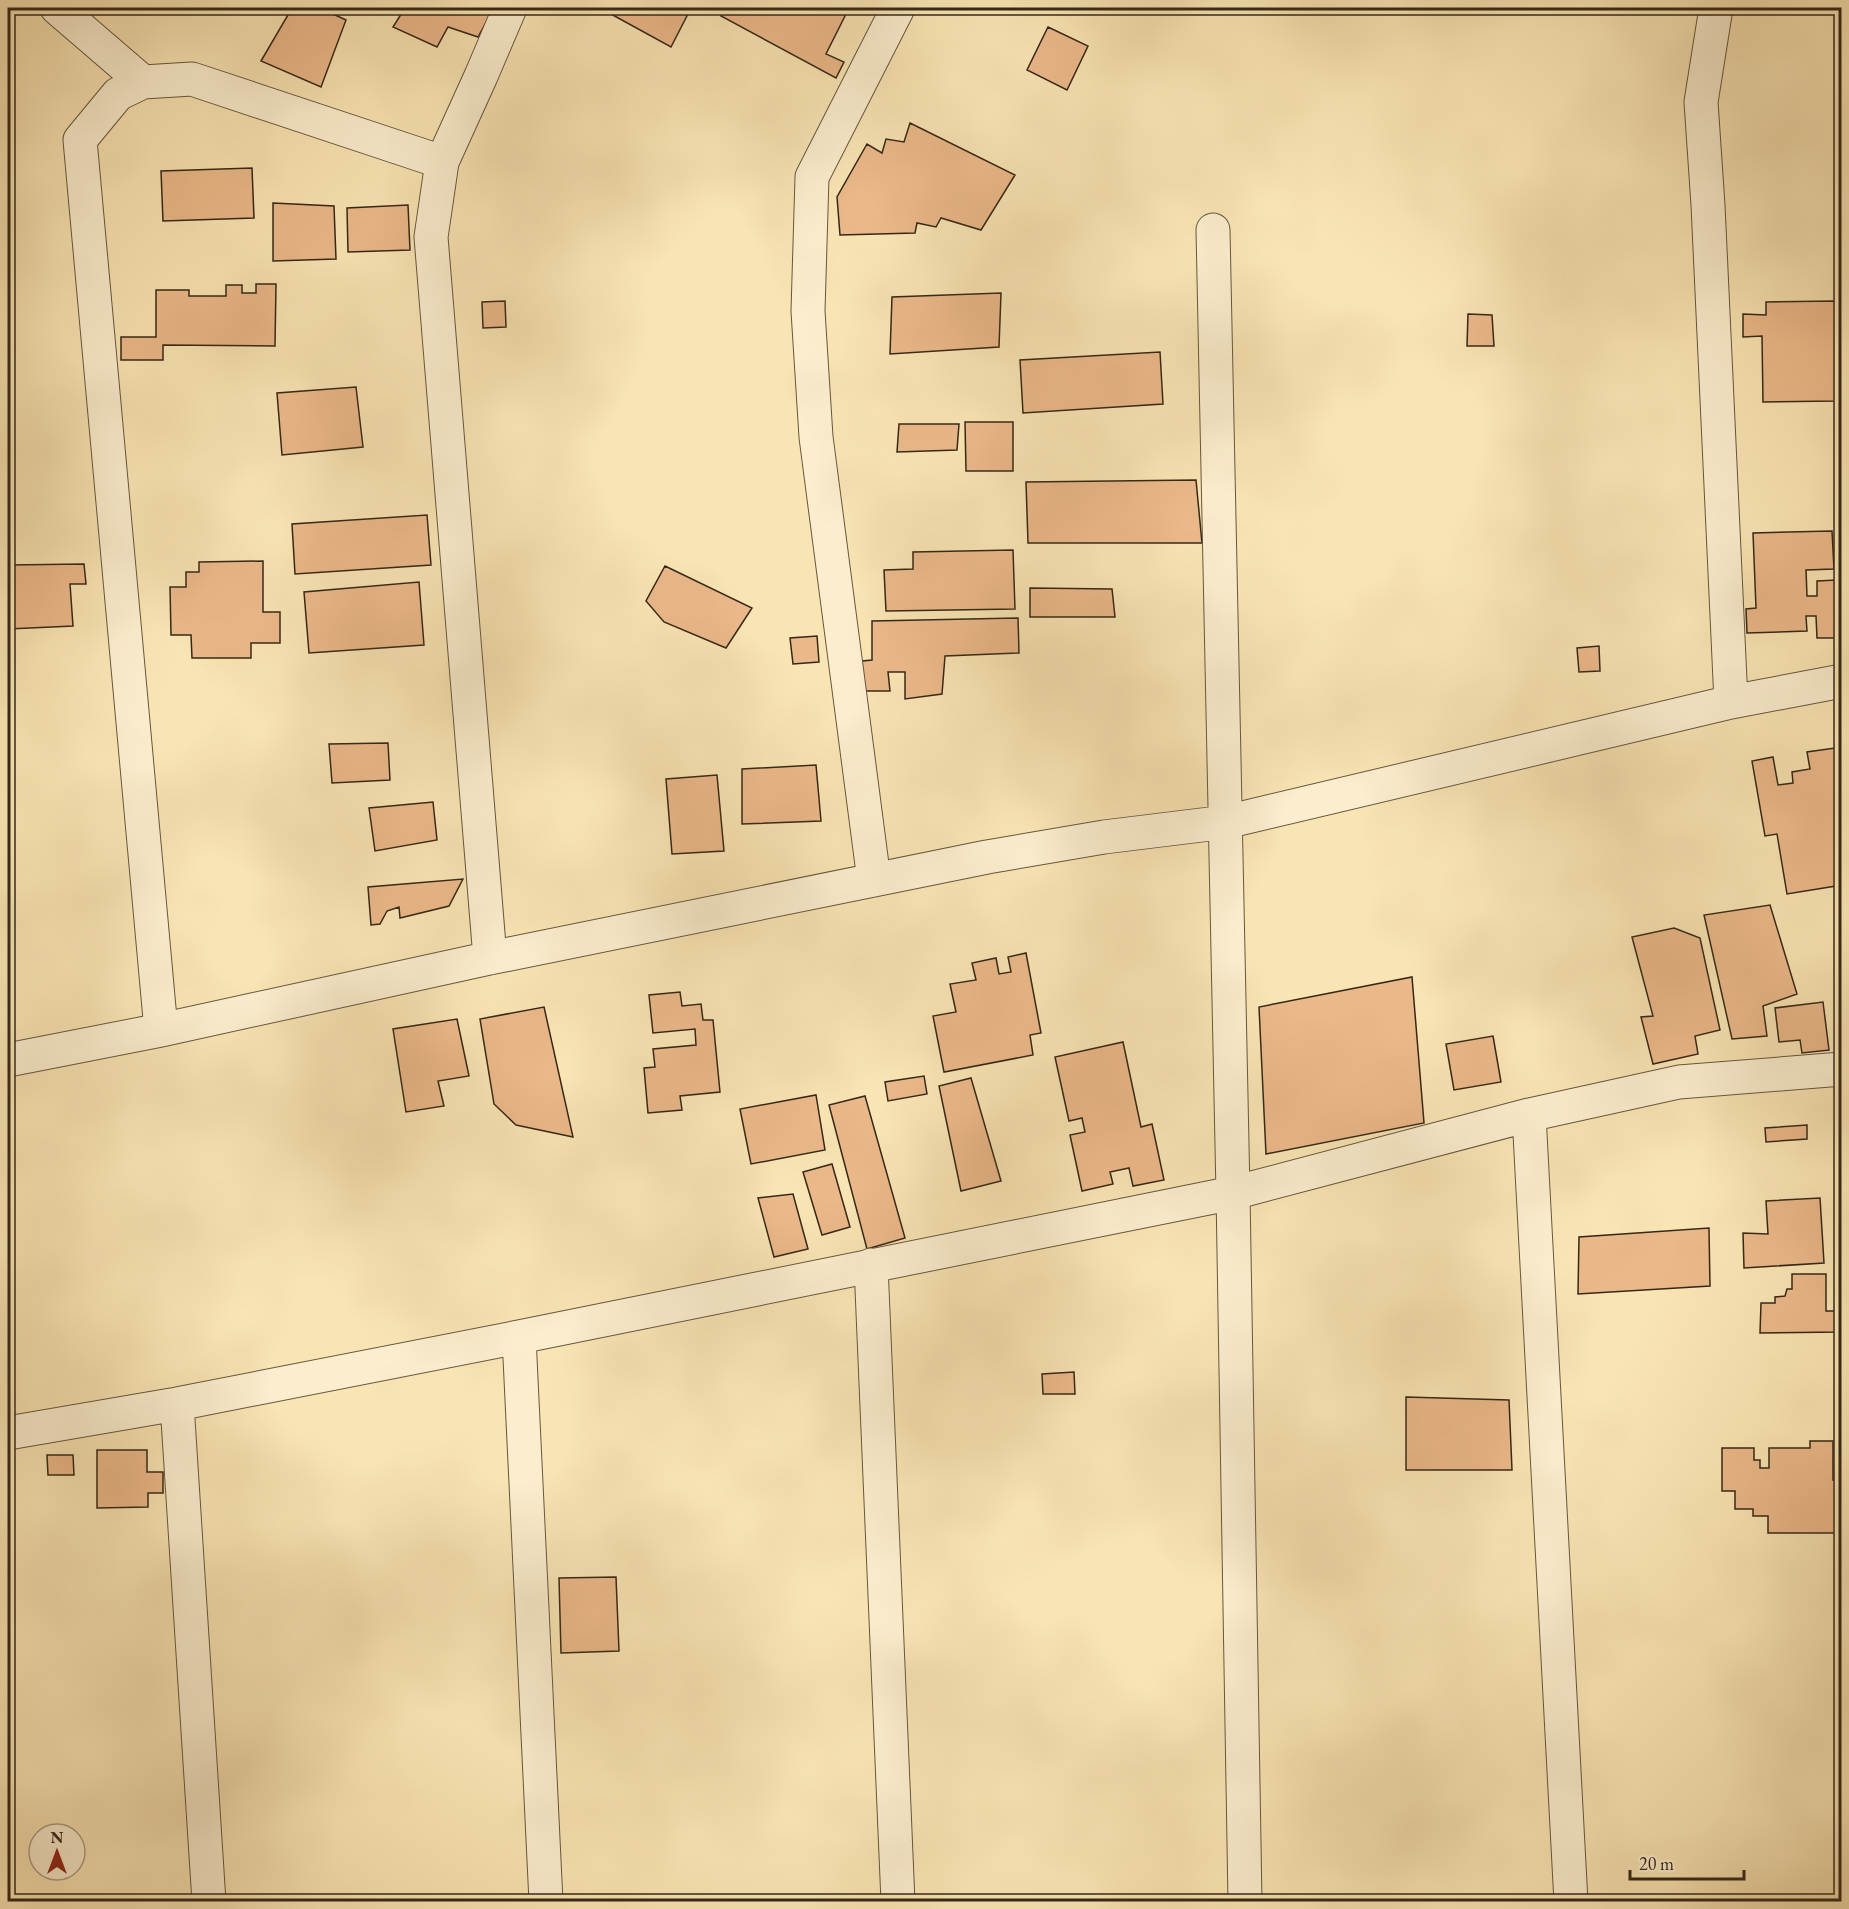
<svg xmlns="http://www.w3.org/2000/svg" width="1849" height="1909" font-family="'EB Garamond',serif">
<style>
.building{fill:#ebb889;stroke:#342818;stroke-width:1.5}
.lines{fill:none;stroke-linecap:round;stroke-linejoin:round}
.street-casing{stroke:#65573f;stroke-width:35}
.street{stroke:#fbedce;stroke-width:33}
</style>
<rect width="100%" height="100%" fill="#f9e4b3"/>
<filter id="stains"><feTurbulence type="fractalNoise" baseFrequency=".00333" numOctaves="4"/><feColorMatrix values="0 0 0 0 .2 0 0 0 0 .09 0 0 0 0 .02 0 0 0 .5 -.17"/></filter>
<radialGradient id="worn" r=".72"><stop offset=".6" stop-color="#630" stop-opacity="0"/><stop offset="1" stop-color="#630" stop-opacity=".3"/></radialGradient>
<!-- building -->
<path class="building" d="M292,8H320L346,20L321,87L261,61Z
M405,8H494L478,37L448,27L437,47L393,27Z
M600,8H691L671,47Z
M726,8H838L846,14L826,54L844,62L836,78L721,16Z
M1048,27L1088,46L1067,90L1027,70Z
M910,123L1015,175L981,230L941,218L936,227L917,223L915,233L840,235L837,197L867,144L882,153L886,139L904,142Z
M252,168L254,218L163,221L161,171Z
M273,203L334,206L336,259L273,261Z
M408,205L410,250L348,252L347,208Z
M256,284H276L275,346L163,345V360H121V337H156V290H189V296H226V285H242V293H256Z
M1001,293L999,347L890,354L892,297Z
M505,301L506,327L483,328L482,302Z
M1835,301V401L1763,402L1762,336L1743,337V314L1766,315V302Z
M1468,314L1492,315L1494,346H1467Z
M1160,352L1163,404L1023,413L1020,360Z
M356,387L363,447L282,455L277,393Z
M965,422H1013V471H966Z
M899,424H959L957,450L897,452Z
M1196,480L1202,543H1028L1026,482Z
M427,515L431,565L295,574L292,524Z
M1832,531L1834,569L1806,570L1807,596H1817V581L1837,580L1839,638H1817L1816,616H1806L1807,631L1747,633L1746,609L1756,608L1753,533Z
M1013,550L1015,609L886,611L884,570L913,569V552Z
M263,561V612H280V643H251V658H192L191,635H171L170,587H186V572H199V562Z
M84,564L86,584H70L73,626L8,629V565Z
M665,566L752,608L726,648L664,622L646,601Z
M419,582L424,645L309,653L304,592Z
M1030,588L1112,589L1115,617H1030Z
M1018,618L1019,653L945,656L942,694L905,699V672H888L890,691H861L862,661L872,660V621Z
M817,636L819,662L793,664L790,638Z
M1599,646L1600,671L1579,672L1577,648Z
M388,743L390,780L332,783L329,744Z
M1835,748L1842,788V885L1787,894L1777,834L1765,836L1752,761L1773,757L1778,785L1793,783L1792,772L1810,769L1807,752Z
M816,765L821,821L742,824V769Z
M717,775L724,851L672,854L666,779Z
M433,802L437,840L375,851L369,808Z
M463,879L449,906L400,918L399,907L387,911L380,924L371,925L368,887Z
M1770,905L1797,994L1763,1006L1767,1036L1732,1039L1704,915Z
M1674,928L1700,938L1720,1030L1695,1036L1698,1054L1653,1064L1641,1017L1653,1016L1632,937Z
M1026,953L1041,1033L1030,1035L1033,1055L944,1072L933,1016L956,1012L950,984L976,980L972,963L996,958L999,974L1011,972L1008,957Z
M1412,977L1424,1123L1266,1154L1259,1007Z
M680,992L682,1006L701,1004L703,1020H713L720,1092L680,1096L682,1110L648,1113L644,1068L655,1067L653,1049L696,1045L695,1029L653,1033L649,995Z
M1823,1002L1829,1050L1802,1053L1800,1040L1779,1042L1775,1008Z
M544,1007L573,1137L516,1125L494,1104L480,1019Z
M457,1019L469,1076L438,1081L444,1106L406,1112L393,1029Z
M1493,1036L1501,1082L1454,1090L1446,1044Z
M1123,1042L1141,1127L1152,1124L1164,1180L1133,1186L1129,1168L1110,1172L1113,1184L1082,1191L1070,1135L1085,1132L1082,1118L1069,1121L1055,1057Z
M924,1076L927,1094L888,1101L885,1082Z
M971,1078L1001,1181L961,1191L939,1086Z
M816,1095L825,1150L751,1164L740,1109Z
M865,1096L905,1238L867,1249L829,1105Z
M1807,1125V1139L1766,1142L1765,1128Z
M832,1164L850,1227L822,1235L803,1172Z
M793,1194L808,1249L774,1257L758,1198Z
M1820,1198L1824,1263L1744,1268L1743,1233L1768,1234L1766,1201Z
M1709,1228L1710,1286L1578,1294L1579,1237Z
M1792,1274H1826V1311H1840V1332L1760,1333L1761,1303H1775V1297L1785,1296L1787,1289H1792Z
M1074,1372L1075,1394H1043L1042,1374Z
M1406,1397L1509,1400L1512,1470H1406Z
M1810,1441H1833V1480H1842V1533H1768V1516H1753V1509H1735V1491H1722V1448H1754V1460H1760V1468H1769V1448H1810Z
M97,1450H147V1472H163V1493H148V1507L97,1508Z
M47,1455H73L74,1475H48Z
M616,1577L619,1651L561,1653L559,1578Z"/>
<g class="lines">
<!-- street casing -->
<g class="street-casing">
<path id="street" d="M57,8L143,82
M1716,8L1701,102L1708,205L1731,702
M1213,230L1233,1193L1245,1902
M874,880L816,437L808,311L812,177L898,8
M490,958L431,237L442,162L481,76L510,8
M161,1030L80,140L118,94L143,82L192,79L442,162
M8,1060L161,1030L490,958L987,857L1104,837L1226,822L1731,702L1842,681
M1529,1115L1571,1902
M871,1265L898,1902
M519,1337L546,1902
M177,1404L209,1902
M8,1433L177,1404L519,1337L1233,1193L1529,1115L1679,1082L1842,1069"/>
</g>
<!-- street -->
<use href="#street" class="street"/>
</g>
<!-- margin -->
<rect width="1849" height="1909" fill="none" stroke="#f9e4b3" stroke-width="30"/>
<rect x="9" y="9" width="1831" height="1891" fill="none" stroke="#342818" stroke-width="3"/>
<rect x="15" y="15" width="1819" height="1879" fill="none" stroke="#342818" stroke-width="1.5"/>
<!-- north arrow -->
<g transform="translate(57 1852)"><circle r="28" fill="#fbedce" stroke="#ab9e85" stroke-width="1.5"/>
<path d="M0-4.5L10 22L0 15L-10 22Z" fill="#8f2418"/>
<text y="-9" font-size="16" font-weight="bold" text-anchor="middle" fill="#342818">N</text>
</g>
<!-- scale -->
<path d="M1630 1870v9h114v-9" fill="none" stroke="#342818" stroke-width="3"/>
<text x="1639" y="1870" font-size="18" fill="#342818" stroke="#fbedce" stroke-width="4.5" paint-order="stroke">20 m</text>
<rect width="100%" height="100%" filter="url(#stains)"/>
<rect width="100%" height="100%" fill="url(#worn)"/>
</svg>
